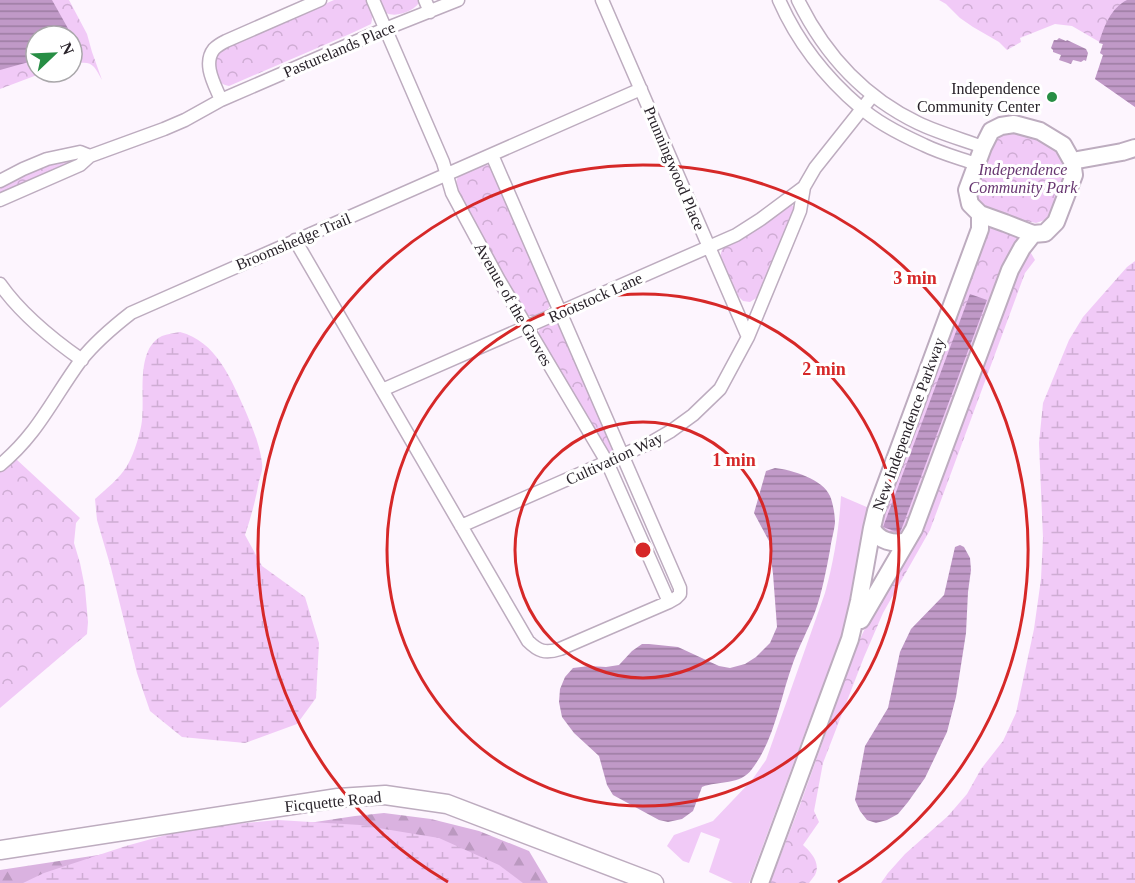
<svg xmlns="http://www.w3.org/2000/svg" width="1135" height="883" font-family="'Times New Roman',serif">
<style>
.green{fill:#f1caf7}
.forest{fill:url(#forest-firs)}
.wetland{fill:url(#wetland-marsh)}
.park{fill:url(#park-crowns)}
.water{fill:url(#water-rules)}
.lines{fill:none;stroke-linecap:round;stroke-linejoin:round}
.minor-casing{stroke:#bdacbf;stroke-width:15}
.tertiary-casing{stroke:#bdacbf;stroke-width:20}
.secondary-casing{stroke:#bdacbf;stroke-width:21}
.minor{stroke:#fff;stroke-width:12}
.tertiary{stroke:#fff;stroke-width:16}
.secondary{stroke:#fff;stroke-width:18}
.ring{fill:none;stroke:#d62828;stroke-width:3}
.poi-dot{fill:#278e44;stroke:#fff;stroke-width:2}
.labels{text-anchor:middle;stroke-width:6;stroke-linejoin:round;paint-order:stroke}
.street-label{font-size:16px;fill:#29232a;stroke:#fff}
.poi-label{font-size:16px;fill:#29232a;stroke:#fff;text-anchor:end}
.park-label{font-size:16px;font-style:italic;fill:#673670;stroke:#fff}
.centre{fill:#d62828;stroke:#fff;stroke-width:3}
.ring-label{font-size:18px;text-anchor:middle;font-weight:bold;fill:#d62828;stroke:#fff;stroke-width:6;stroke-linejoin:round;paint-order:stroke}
</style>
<defs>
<pattern id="forest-firs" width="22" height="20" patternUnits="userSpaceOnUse" patternTransform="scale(1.5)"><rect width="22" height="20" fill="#dab2e0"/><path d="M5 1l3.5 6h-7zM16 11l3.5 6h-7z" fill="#bb99c0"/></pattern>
<pattern id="wetland-marsh" width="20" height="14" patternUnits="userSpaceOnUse" patternTransform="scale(1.5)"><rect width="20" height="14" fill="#f1caf7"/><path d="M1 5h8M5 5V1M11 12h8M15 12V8" fill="none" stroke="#cfadd4"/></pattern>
<pattern id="park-crowns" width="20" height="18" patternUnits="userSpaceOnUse" patternTransform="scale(1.5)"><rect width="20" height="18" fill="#f1caf7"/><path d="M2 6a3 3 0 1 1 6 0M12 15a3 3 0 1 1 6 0" fill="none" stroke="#cfadd4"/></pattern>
<pattern id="water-rules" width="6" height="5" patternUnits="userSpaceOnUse" patternTransform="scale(1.5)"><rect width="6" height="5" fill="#c099c7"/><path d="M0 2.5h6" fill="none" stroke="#9c7ca2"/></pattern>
</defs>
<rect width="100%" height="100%" fill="#fdf5fe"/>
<!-- green -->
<path class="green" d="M841,496L869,508L862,566L840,645L807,727L749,883H733L709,872L720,839L701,832L689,863L683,861L667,846L674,835L713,821L752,780L766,760L825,593C834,561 839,529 841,496Z"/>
<!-- forest -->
<path class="forest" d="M384,813L431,819L479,831L529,851L548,883H0V870L355,816Z"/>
<!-- wetland -->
<path class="wetland" d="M1135,261V883H881L888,873L905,854L948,816L967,794L981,769L1003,741L1016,713L1034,629L1041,579L1043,538L1039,443L1043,403L1069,340L1083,317L1127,267Z
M180,332C216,341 231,379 245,410C252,427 260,445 262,463C263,469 261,475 259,481C256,499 251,517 245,535L262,566L305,597L319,643L316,698L297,724L245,743L182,737L150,711L137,673L111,568L97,520L95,499C106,489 119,479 127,466C132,458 138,441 140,431C148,405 132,351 162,336C167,334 174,333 180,332Z
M278,820L360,825L439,838L499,865L523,883H23L44,873L126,846L191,828Z"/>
<!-- park -->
<path class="park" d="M0,0H69L87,34L92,52L102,80C94,65 92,60 74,64L72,67V36H36V72H45L0,89Z
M334,0H366C370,8 374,15 371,24L352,33L229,86C212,83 213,68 216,54L221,49Z
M379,0H421C415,11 397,18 386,13Z
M939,0H1135V107L1095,79L1103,55L1100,53L1103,44L1072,26L1055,24L1020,38L1021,42L1007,50L999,42L973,27L960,18L946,4Z
M1013,131L1043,141L1061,152L1067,172L1055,210L1048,219L1036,223L1014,219L1002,213L986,207L977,198L976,187L993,140L1002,134Z
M75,159L73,161L0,193V185L45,164Z
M482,165H488L494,169L551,303C547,315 535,319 523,314L457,194C453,171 463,173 482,165Z
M791,204L793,206L794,210L758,297L750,302L743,301L736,294L721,258C720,253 722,249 725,245Z
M988,223L1019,235L907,532L893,538L876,527Z
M1028,248L1035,260L1025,273L930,530L883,613L864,657L823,763L814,811L819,822L803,845C811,852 821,863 815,875C813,878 811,880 809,883H770L800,805L858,643L888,581Z
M554,321L558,322L614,449L609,453H606L538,337V333L541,326Z
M16,459L80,518L76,523L74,543L80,563L85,588L88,622L87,634L0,708V472Z"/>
<!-- water -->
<path class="water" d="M0,0H52L70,32V36H36V60L0,70Z
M1127,0H1135V107L1095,79L1103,55L1100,53L1103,44L1099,43C1104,26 1111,8 1127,0Z
M1059,38L1066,41L1067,40L1086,49L1088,53L1086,61L1084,60L1081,62L1073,60L1071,64L1059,60L1061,55L1053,52V50L1051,48L1054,40H1057Z
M970,294L987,300L900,533L883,527Z
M775,468C792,470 823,479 830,496C833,503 835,515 835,523C834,532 831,541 830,550C826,571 822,593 815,612C808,630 799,646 793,663C780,698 775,739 752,769C740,786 719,780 702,787L693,811L682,819L668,822L659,820L613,795L607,785L599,756L574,733L562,717L559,702L560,689L565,677L573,668L589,666L606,667L619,665L632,651L642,644H649L678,647L719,666L730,668L745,664L756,657L770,643L777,627L773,574L769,541L754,513L766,471Z
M960,545L964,547L970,558L971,570L968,592L966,633L956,697L947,732L925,778L908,802L898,814L887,820L876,823L867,820L860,811L855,800L865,746L888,708L900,652L911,629L944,595L955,547Z"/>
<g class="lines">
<!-- minor casing -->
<g class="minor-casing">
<path id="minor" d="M373,0L443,162L452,193L499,280L607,462L669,602
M425,0L430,12
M602,0L748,337
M779,0C797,41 826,78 860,107C875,121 904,136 924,145C940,153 959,158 976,164
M798,0C824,53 864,97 918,123C939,133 961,139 983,147
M221,100C215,85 202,64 214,49C217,46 222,43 226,41L320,0
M0,181L23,169L47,159L80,152L90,156
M0,200L80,165L90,156L164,129L185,120L221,100L385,29L458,0
M295,240L528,641C538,651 545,654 560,649L669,602L676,598L680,594V588L492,155
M0,284C21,314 52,339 82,360
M382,390L736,235L761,219L804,187
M0,465C38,434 53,398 81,360C96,341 113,327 131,313L641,89
M461,526L652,442L671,431L693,415L720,389L748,337L800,211L804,187L815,168L873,95"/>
</g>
<!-- tertiary casing -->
<g class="tertiary-casing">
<path id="tertiary" d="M1014,124L1040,131L1063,145L1072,161L1074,175L1056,222L1045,233L1033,234L1005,223L980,214L970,204L967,190L983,147L991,131L1001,126Z
M1072,161L1122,152L1135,148
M872,528C878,541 894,545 907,541
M861,620L914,529L1010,270L1022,248L1033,234
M760,883L850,639L859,601L872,528L876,511L980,229V214"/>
</g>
<!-- secondary casing -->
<g class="secondary-casing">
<path id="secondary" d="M0,850L338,798L385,795L447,804L654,883"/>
</g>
<!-- minor -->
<use href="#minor" class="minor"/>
<!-- tertiary -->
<use href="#tertiary" class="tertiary"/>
<!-- secondary -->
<use href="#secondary" class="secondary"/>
</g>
<!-- distance rings -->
<g class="ring">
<circle cx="643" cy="550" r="128"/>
<circle cx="643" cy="550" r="256"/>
<path d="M448 882A385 385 0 1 1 838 882"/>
</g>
<!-- markers -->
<circle class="poi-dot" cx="1052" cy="97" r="6"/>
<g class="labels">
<!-- street labels -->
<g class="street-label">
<text transform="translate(339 49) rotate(-23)" y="6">Pasturelands Place</text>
<text transform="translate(675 168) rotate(67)" y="6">Prunningwood Place</text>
<text transform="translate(293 241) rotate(-23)" y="6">Broomshedge Trail</text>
<text transform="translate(595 297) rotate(-24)" y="6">Rootstock Lane</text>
<text transform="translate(514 304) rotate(60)" y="6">Avenue of the Groves</text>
<text transform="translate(908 424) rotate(-70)" y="6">New Independence Parkway</text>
<text transform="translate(614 458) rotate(-25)" y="6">Cultivation Way</text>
<text transform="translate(333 801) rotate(-6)" y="6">Ficquette Road</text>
</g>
<!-- poi labels -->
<g class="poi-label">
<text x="1040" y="94">Independence<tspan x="1040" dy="18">Community Center</tspan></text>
</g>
<!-- park labels -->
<g class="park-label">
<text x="1023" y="175">Independence<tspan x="1023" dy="18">Community Park</tspan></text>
</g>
</g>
<circle cx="643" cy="550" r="9" class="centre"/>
<g class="ring-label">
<text x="915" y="284">3 min</text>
<text x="824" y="375">2 min</text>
<text x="734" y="466">1 min</text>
</g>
<!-- north arrow -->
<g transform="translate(54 54) rotate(67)"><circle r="28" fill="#ffffff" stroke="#a9a7aa" stroke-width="1.5"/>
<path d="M0-4.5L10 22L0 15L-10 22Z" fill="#278e44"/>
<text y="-9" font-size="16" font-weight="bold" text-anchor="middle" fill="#29232a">N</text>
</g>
</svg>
